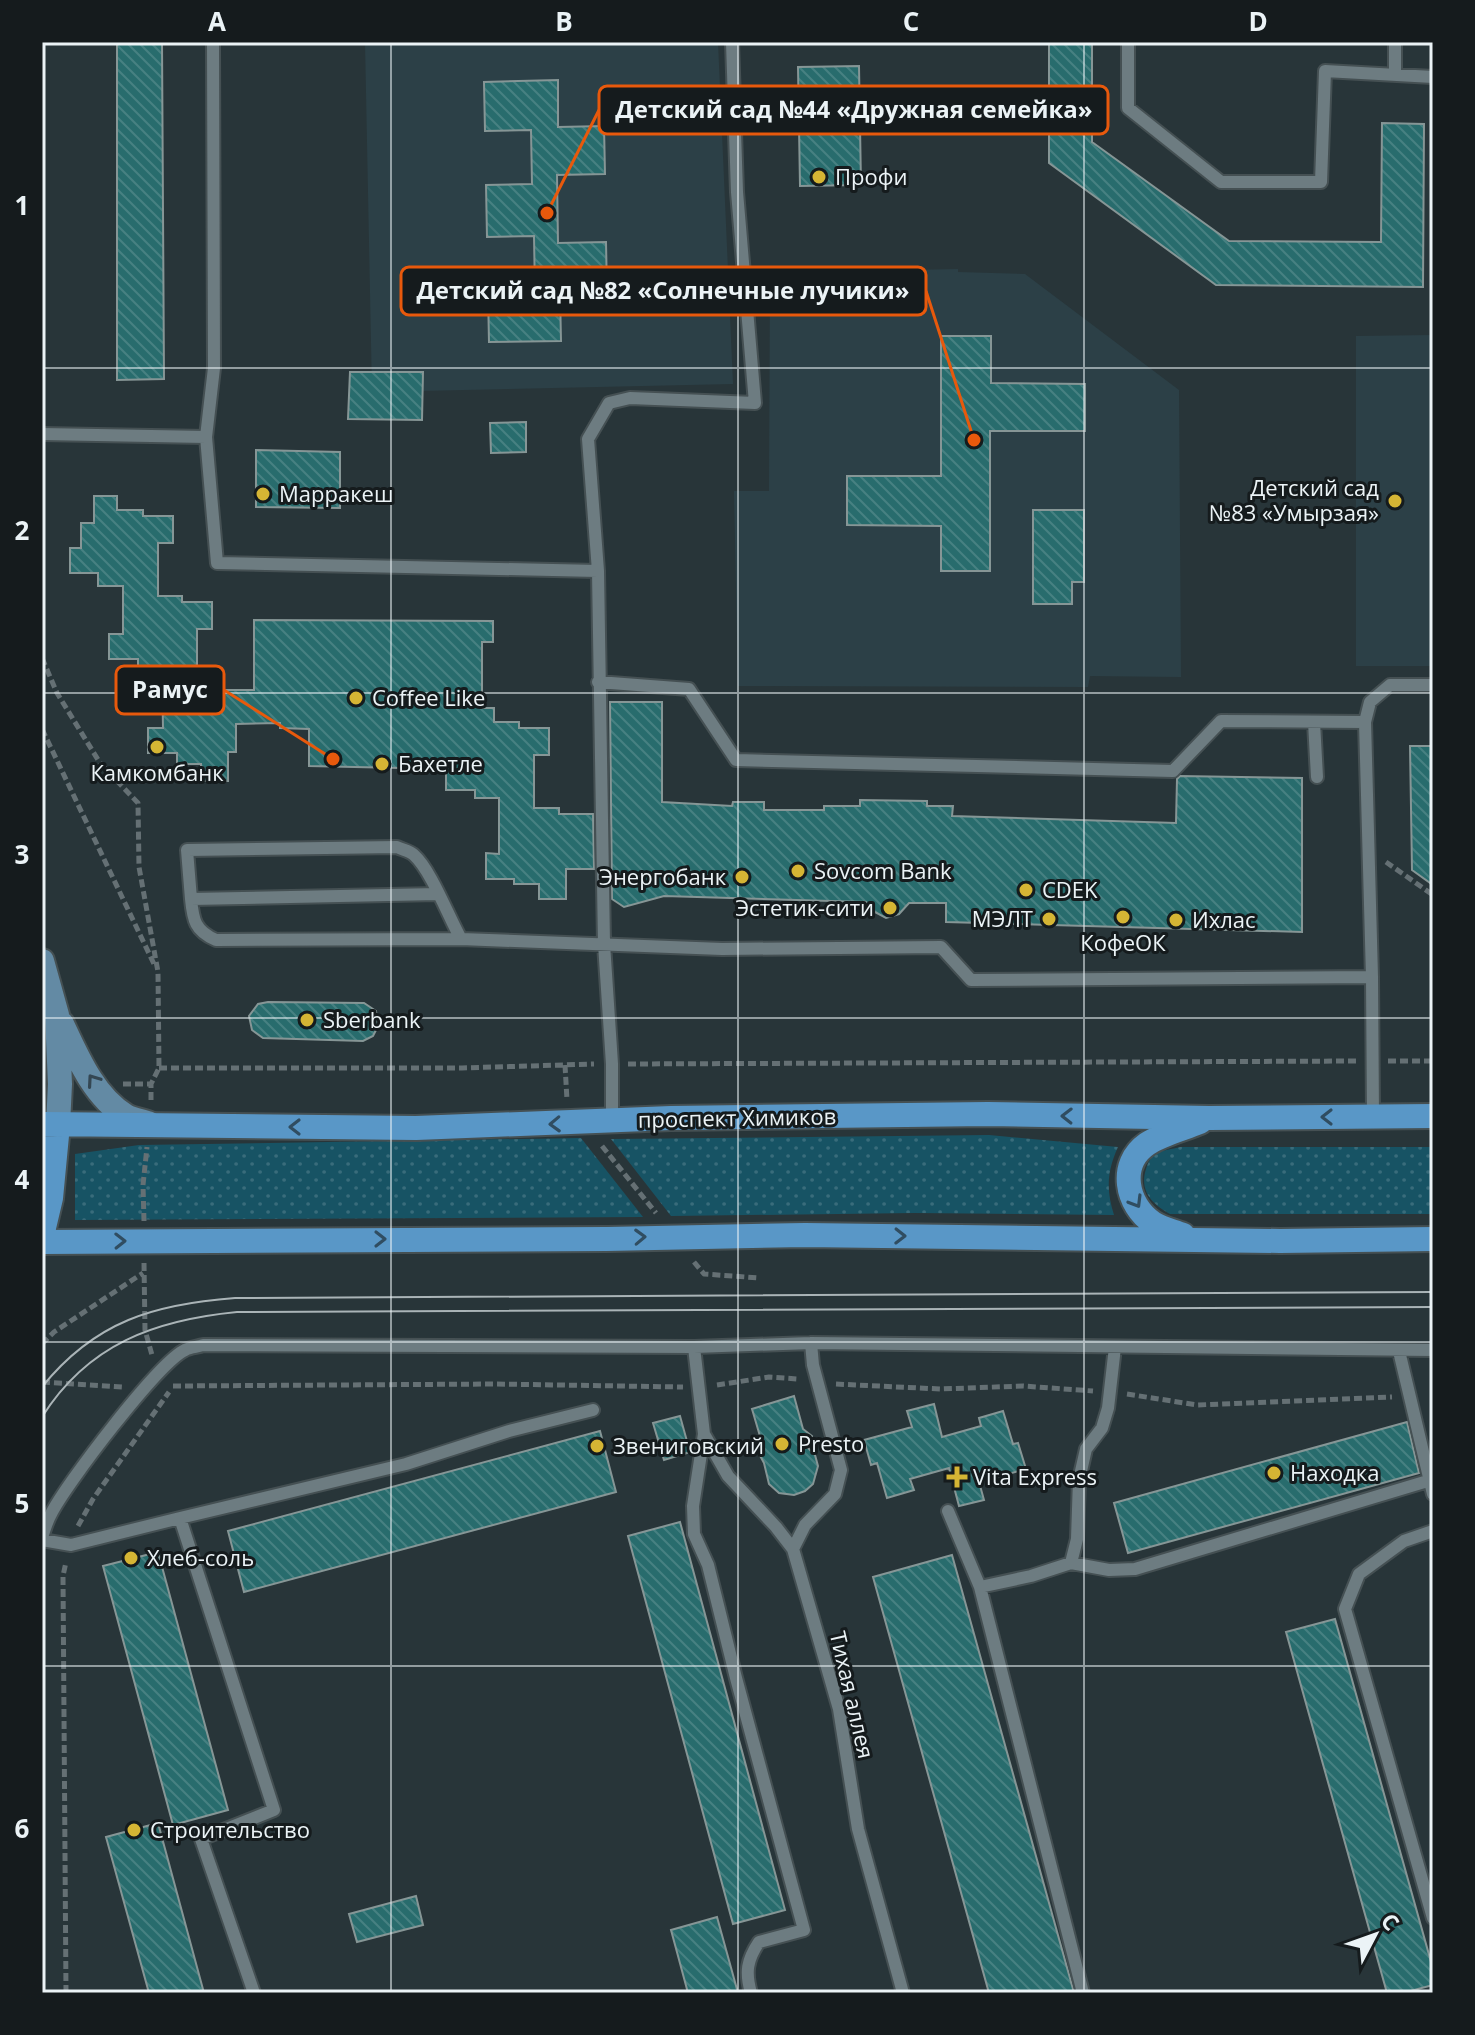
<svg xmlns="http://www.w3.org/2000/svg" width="1475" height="2035" font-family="'Open Sans',sans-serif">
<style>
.built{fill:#2c4047}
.grass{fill:url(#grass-dots)}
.building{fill:url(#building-back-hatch);stroke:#869696;stroke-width:2}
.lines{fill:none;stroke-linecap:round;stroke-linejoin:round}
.service-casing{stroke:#455053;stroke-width:16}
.secondary-casing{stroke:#455053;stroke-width:28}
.primary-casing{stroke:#455053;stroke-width:28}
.path{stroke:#657074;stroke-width:5;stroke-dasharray:8 4;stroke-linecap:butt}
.service{stroke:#6d7c81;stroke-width:12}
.secondary{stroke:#638aa4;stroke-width:24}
.primary{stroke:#5997c7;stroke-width:24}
.tram{stroke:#aab4b7;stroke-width:2}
.oneway{stroke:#344753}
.oneway2{stroke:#304d61}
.grid{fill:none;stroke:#ebf3f6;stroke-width:2;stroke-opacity:0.55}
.poi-dot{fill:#d5b534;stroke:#151b1d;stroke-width:3}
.labels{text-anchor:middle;stroke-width:6;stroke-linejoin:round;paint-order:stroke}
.poi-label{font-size:22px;fill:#ebf3f6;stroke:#151b1d;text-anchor:start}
.street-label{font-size:22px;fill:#ebf3f6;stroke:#151b1d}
.leader{fill:none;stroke:#e8590c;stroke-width:3}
.callout-dot{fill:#e8590c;stroke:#151b1d;stroke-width:3}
.callout{fill:#151b1d;stroke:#e8590c;stroke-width:3}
.callout-label{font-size:24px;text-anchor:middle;font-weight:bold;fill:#ebf3f6}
.neatline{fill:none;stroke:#ebf3f6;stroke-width:3}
.grid-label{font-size:26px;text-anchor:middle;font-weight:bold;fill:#ebf3f6}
</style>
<defs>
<pattern id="grass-dots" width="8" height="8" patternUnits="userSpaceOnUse" patternTransform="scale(2)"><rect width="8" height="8" fill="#175364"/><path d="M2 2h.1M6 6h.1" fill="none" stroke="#396c7b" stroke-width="1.8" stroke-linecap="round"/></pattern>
<pattern id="building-back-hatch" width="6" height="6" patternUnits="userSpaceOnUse" patternTransform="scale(2)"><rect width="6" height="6" fill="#286c6d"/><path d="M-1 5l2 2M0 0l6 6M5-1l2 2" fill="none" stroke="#478182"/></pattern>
</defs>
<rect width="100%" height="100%" fill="#283539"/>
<!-- built -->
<path class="built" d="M365,42H718L733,384L372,392Z
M958,269V272L1025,274L1179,390L1181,677L1090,676L1088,687L738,686L734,491H769L770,273Z
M1433,335V666H1356V336Z"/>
<!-- grass -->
<path class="grass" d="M989,1135L1118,1147C1107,1171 1106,1190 1114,1215L915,1213L671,1216L611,1139Z
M581,1138L643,1217L75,1220V1154L139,1145Z
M1180,1147H1433V1214H1170C1152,1204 1139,1191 1146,1169C1148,1163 1150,1157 1156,1154C1162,1150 1173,1149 1180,1147Z"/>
<!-- building -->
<path class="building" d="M117,42H162L164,379L117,380Z
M1049,42H1092V142L1229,241L1381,242L1382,123L1424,124L1423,287L1216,285L1049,163Z
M859,66L861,185L800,186L798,67Z
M558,80V127L604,126L605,174L557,175L558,243L606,242L607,292L560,293L561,341L489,342L488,293H535L534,236L487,237L486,185L532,184L531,130L485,131L484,82Z
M941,336H991V383L1085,384V431H990V571H941V526L847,525V476H941Z
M350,372H423L422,420L348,419Z
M526,422V452L491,453L490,423Z
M256,450L340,452V508L256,507Z
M94,496H117V510H143V516H173V543H158V596H182V602H212V629H197V690H254V620L493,621V642H482V708H494V722H519V728H549V755H534V808H559V814H593L594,869H566V899H539V884H514V879H486V853L499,854V798H475V790H446V769L309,766V729L280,728V723L236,724V752H228V781H201V764H177V753H148V728H163L162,672H138V659H109V634H123V586H98V573H70V548H81V523H94Z
M1033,510H1084V582H1072V604H1033Z
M610,702H662V802L732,806L733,802H764V810H824V806H860V800L927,801V806H953L952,816L1176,823L1177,779L1180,776L1302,778V932L946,922V903H909L899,914L886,918L871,910L866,902L664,896L624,907L612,899Z
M1410,746H1433V885L1412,870Z
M268,1002L364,1003L376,1011L378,1026L373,1036L363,1041L263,1038L252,1030L249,1016L258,1004Z
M794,1396L803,1429L812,1436L808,1448L815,1455L818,1466L813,1484L805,1491L794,1495L779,1493L769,1484L764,1463L757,1450L762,1443L752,1409Z
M934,1404L942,1437L981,1426L979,1418L1003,1411L1013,1444L1018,1443L1026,1469L979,1482L984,1500L959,1506L949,1468L910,1479L914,1490L887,1498L877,1463L871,1465L864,1440L912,1427L907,1411Z
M680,1416L690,1452L664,1460L653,1423Z
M1407,1422L1419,1473L1128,1553L1114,1503Z
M600,1431L616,1492L244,1592L228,1531Z
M680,1522L785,1910L733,1924L628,1536Z
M158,1552L228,1810L173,1825L103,1566Z
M952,1555L1073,1989L1074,1993H989L873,1577Z
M1335,1619L1433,1969V1985L1403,1993H1387L1286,1632Z
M158,1823L204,1993H149L106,1837Z
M416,1896L423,1925L357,1942L349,1914Z
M717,1917L738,1993H688L671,1930Z"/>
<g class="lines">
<!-- service casing -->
<g class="service-casing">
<path id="service" d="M1128,42V108L1221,182H1321L1325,71L1433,77
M1395,75V42
M42,434L206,437L217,563L598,571L604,944L612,1064V1122
M206,437L214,368L213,42
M598,571L588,439L609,403L630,398L755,403L737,192L732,42
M598,682L689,689L736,760L1173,771L1221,721L1365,722
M1314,722L1317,777
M191,899C193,920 195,931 216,940L461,939C449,918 431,870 414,855C410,851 403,850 397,847L187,850L191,899L438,894
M461,939L722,949L941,947L971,980L1372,977L1373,1117
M1372,977L1365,722L1370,702L1390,685H1433
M694,1347L704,1434L693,1506L694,1534L708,1565L736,1678L804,1930L759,1942C747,1960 745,1972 751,1993
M1399,1351L1433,1494
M704,1434L728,1476L776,1527L793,1549L839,1709L858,1829L903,1993
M948,1511L980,1587L1031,1576L1071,1563L1077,1539L1079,1480L1086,1449L1102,1428L1108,1408L1115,1347
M180,1518L406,1464L509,1431L593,1410
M1433,1531L1404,1541L1359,1574L1345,1609L1433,1918
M42,1537C45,1529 47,1521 51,1514C66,1484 158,1363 185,1350C190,1347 198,1347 203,1345L694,1347L811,1343L1433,1350
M42,1540L71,1545L180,1518L274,1810L201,1839L254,1993
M793,1549L805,1525L835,1494L841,1470L813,1365L811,1343
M1071,1563L1109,1570L1135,1569L1431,1480
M980,1587L1083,1993"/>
</g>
<!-- secondary casing -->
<g class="secondary-casing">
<path id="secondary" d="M42,961L57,1015L60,1084L58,1125
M62,1024C77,1056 94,1097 126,1116C133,1120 143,1121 150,1124"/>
</g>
<!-- primary casing -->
<g class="primary-casing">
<path id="primary" d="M42,1124L416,1128L671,1118L988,1114L1209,1118L1433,1116
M1183,1235C1173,1231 1162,1229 1153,1223C1126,1205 1118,1164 1147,1144C1162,1134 1183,1129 1200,1122
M42,1236L51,1198L58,1125
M42,1242L607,1239L805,1235L1280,1241L1433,1239"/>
</g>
<!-- path -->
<path class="path" d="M42,658L57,693L100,763L138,803L139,867L158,972L159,1068L151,1084
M42,729L154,964
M1386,862L1433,895
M1388,1061H1433
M628,1064L1358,1061
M565,1065L567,1100
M159,1068H462L594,1064
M123,1084H151V1101
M602,1146L656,1213
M144,1221L143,1185L147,1147
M694,1262L704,1274L760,1278
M144,1263L145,1330L152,1355
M42,1344L54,1332L143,1273
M42,1382L123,1387
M836,1384L940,1389L1023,1386L1093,1391
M717,1385L769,1377L798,1379
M173,1386L497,1384L683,1387
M1127,1394L1197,1405L1392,1397
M78,1526L93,1499L169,1392
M66,1993L63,1576L66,1562"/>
<!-- service -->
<use href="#service" class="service"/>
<!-- secondary -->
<use href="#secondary" class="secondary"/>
<!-- primary -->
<use href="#primary" class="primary"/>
<!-- tram -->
<path class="tram" d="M42,1387C95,1321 155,1304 235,1298L1433,1292
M42,1417C88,1344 155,1320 237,1312L1433,1307"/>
</g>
<!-- one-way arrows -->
<defs><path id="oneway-chevron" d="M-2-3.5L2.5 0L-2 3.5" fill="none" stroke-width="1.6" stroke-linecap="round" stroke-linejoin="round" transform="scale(2)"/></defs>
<use class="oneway" href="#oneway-chevron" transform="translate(93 1080) rotate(-125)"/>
<g class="oneway2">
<use href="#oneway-chevron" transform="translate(1067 1116) rotate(-179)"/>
<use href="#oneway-chevron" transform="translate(1327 1117) rotate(180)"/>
<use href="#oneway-chevron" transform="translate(555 1124) rotate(178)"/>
<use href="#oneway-chevron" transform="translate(295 1127) rotate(-180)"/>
<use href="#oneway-chevron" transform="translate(1136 1202) rotate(59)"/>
<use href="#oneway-chevron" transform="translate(900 1236) rotate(1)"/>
<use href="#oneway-chevron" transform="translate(640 1237) rotate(-2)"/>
<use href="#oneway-chevron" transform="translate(380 1239)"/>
<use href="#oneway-chevron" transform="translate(120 1241) rotate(-1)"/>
</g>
<!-- grid -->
<path class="grid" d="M391,42V1993M738,42V1993M1084,42V1993M42,368H1433M42,693H1433M42,1018H1433M42,1342H1433M42,1666H1433"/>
<!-- markers -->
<g class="poi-dot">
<circle cx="819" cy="177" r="8"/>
<circle cx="263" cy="494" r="8"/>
<circle cx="1395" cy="501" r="8"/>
<circle cx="356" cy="698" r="8"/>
<circle cx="157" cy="747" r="8"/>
<circle cx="382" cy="764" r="8"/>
<circle cx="798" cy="871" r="8"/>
<circle cx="742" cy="877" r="8"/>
<circle cx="1026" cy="890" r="8"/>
<circle cx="890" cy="908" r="8"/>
<circle cx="1123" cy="917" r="8"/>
<circle cx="1049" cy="919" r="8"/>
<circle cx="1176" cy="920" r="8"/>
<circle cx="307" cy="1020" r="8"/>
<circle cx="782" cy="1444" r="8"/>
<circle cx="597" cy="1446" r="8"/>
<circle cx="1274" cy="1473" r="8"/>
<path d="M953 1465h8v8h8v8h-8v8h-8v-8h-8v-8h8z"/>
<circle cx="131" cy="1558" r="8"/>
<circle cx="134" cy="1830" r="8"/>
</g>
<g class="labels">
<!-- poi labels -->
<g class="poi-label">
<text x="835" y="185">Профи</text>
<text x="1379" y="496" text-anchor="end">Детский сад<tspan x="1379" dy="25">№83 «Умырзая»</tspan></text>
<text x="279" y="502">Марракеш</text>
<text x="372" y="706">Coffee Like</text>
<text x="398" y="772">Бахетле</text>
<text x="157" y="781" text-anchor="middle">Камкомбанк</text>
<text x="814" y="879">Sovcom Bank</text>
<text x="726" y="885" text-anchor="end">Энергобанк</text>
<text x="1042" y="898">CDEK</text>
<text x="874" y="916" text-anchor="end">Эстетик-сити</text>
<text x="1033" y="927" text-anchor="end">МЭЛТ</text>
<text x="1192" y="928">Ихлас</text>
<text x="1123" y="951" text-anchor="middle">КофеОК</text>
<text x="323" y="1028">Sberbank</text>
<text x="798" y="1452">Presto</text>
<text x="613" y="1454">Звениговский</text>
<text x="1290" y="1481">Находка</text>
<text x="973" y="1485">Vita Express</text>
<text x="147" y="1566">Хлеб-соль</text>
<text x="150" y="1838">Строительство</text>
</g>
<!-- street labels -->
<g class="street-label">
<text transform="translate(737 1118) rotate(-1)" y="8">проспект Химиков</text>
<text transform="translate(852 1695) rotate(77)" y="8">Тихая аллея</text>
</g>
</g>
<!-- callouts -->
<path class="leader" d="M547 213L599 110M974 440L926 291M333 759L224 690"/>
<g class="callout-dot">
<circle cx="547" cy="213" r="8"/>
<circle cx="974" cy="440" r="8"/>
<circle cx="333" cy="759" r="8"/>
</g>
<g class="callout">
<rect x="599" y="86" width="509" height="48" rx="8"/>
<rect x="401" y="267" width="525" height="48" rx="8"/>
<rect x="116" y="666" width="108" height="48" rx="8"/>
</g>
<g class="callout-label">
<text x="854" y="118">Детский сад №44 «Дружная семейка»</text>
<text x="663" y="299">Детский сад №82 «Солнечные лучики»</text>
<text x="170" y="698">Рамус</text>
</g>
<!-- border -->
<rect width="1475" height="2035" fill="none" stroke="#151b1d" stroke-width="88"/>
<!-- north arrow -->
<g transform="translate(1375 1935) rotate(49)" stroke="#151b1d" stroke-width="6" paint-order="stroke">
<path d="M0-6L14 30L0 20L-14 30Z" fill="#ebf3f6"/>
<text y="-12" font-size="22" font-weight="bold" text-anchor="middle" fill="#ebf3f6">С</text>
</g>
<rect x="44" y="44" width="1387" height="1947" class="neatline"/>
<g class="grid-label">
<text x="217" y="31">A</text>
<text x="564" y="31">B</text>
<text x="911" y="31">C</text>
<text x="1258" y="31">D</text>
<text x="22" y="215">1</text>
<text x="22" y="540">2</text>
<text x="22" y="864">3</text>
<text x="22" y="1189">4</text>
<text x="22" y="1513">5</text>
<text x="22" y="1838">6</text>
</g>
</svg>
